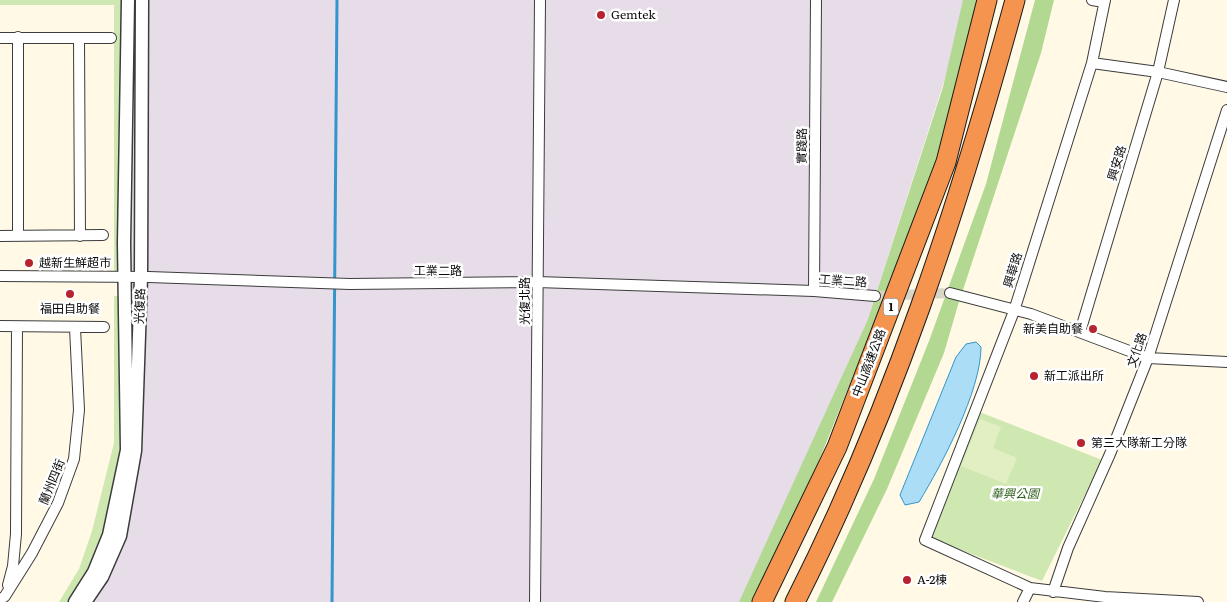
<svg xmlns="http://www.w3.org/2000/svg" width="1227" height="602" font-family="Literata,'Noto Sans TC',serif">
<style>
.industrial{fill:#e7dde9}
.green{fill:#cfe8b1}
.forest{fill:#b3d891}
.pitch{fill:#e1efc3}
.water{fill:#abddf6;stroke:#3395cc}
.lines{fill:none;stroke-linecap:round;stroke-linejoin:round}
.stream{stroke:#3395cc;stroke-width:3}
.minor-tunnel{stroke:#dad5c5;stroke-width:10;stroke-dasharray:10 5;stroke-linecap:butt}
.minor-casing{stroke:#3c3c3c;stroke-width:12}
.tertiary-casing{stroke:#3c3c3c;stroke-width:15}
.motorway-casing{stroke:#1a1a1a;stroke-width:21}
.minor{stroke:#fff;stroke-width:10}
.tertiary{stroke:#fff;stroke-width:12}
.motorway{stroke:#f4944e;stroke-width:19}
.poi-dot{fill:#b82330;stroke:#fff;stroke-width:2}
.labels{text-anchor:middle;stroke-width:5;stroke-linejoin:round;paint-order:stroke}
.shield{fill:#fff;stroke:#535353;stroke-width:1}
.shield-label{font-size:11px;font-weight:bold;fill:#090909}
.poi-label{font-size:12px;fill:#090909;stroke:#fff;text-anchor:start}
.street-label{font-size:12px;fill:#090909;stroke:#fff}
.park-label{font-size:12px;font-style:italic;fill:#2c5f1b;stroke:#fff}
</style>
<rect width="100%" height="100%" fill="#fff9e6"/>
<!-- industrial -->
<path class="industrial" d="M132,0H970L868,319L742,602H79L130,448Z"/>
<!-- green -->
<path class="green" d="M0,0H126L123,276H114V5H0Z
M114,296H123L125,449L108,534L73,602H59L79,569L92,531L114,443Z
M977,411L1102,460L1042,581L932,539Z"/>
<!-- forest -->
<path class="forest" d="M963,0H980L940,161L803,500L752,602H739L868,319L943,87Z
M1035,0H1054L1041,53L958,305L944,353L887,489L832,602H816L874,479L929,341L986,184Z"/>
<!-- pitch -->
<path class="pitch" d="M980,419L1001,427L993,448L1017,458L1006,484L961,466Z"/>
<!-- water -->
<path class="water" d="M976,342L981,347C981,391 942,464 919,502L905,505L900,495L956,357L966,344Z"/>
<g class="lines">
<!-- stream -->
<path class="stream" d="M332,602L337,0"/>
<!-- minor-tunnel -->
<path class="minor-tunnel" d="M875,296L950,293"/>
<!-- minor casing -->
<g class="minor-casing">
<path id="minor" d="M1092,0L1104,2
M1105,0L1092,63L1014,311L925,540L1030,588L1105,597L1198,602
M18,37V236
M0,38H111
M79,38L80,236
M1092,63L1158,72L1227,87
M0,236L103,235
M0,276L149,277L350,284L537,282L814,291L875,296
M814,291L816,0
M950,293L1031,314L1148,358L1227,362
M0,326L104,327
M1080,332L1158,72L1174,0
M8,585L13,566L16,534L17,327
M1053,592L1068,548L1110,454L1148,358L1227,110
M0,600L5,596L32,553L58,503L74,459L79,410L75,328
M535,602L540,0
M1023,602L1030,588"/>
</g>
<!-- tertiary casing -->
<g class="tertiary-casing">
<path id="tertiary" d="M75,602L94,572L109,535L127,450L124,243L128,0
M85,602L102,577L120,536L135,451L141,277L142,0"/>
</g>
<!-- motorway casing -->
<g class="motorway-casing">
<path id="motorway" d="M762,602L837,447L946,162L987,0
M795,602C892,411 959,206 1015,0"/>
</g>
<!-- minor -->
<use href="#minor" class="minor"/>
<!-- tertiary -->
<use href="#tertiary" class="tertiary"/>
<!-- motorway -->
<use href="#motorway" class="motorway"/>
</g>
<!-- markers -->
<g class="poi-dot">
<circle cx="601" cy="15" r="5"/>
<circle cx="29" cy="263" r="5"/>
<circle cx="70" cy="294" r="5"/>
<circle cx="1093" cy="329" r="5"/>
<circle cx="1034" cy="376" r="5"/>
<circle cx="1081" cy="443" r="5"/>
<circle cx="907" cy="580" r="5"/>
</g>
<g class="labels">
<!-- shield labels -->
<rect class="shield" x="883.5" y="298.5" width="15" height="17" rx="4"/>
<g class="shield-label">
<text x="891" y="311">1</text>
</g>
<!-- poi labels -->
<g class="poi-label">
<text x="611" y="19">Gemtek</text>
<text x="39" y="267">越新生鮮超市</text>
<text x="70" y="313" text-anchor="middle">福田自助餐</text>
<text x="1083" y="333" text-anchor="end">新美自助餐</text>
<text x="1044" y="380">新工派出所</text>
<text x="1091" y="447">第三大隊新工分隊</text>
<text x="917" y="584">A-2棟</text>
</g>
<!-- street labels -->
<g class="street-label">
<text transform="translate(802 146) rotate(-89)" y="4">實踐路</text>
<text transform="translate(1117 163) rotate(-73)" y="4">興安路</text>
<text transform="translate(1013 270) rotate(-73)" y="4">興華路</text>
<text x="438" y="275">工業二路</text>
<text transform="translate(843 281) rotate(4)" y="4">工業二路</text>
<text transform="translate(525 301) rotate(-90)" y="4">光復北路</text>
<text transform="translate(140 306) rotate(-88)" y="4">光復路</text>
<text transform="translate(1137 350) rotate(-71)" y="4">文化路</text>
<text transform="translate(869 363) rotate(-69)" y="4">中山高速公路</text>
<text transform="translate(52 482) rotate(-68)" y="4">蘭州四街</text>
</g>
<!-- park labels -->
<g class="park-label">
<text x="1015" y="498">華興公園</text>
</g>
</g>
</svg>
